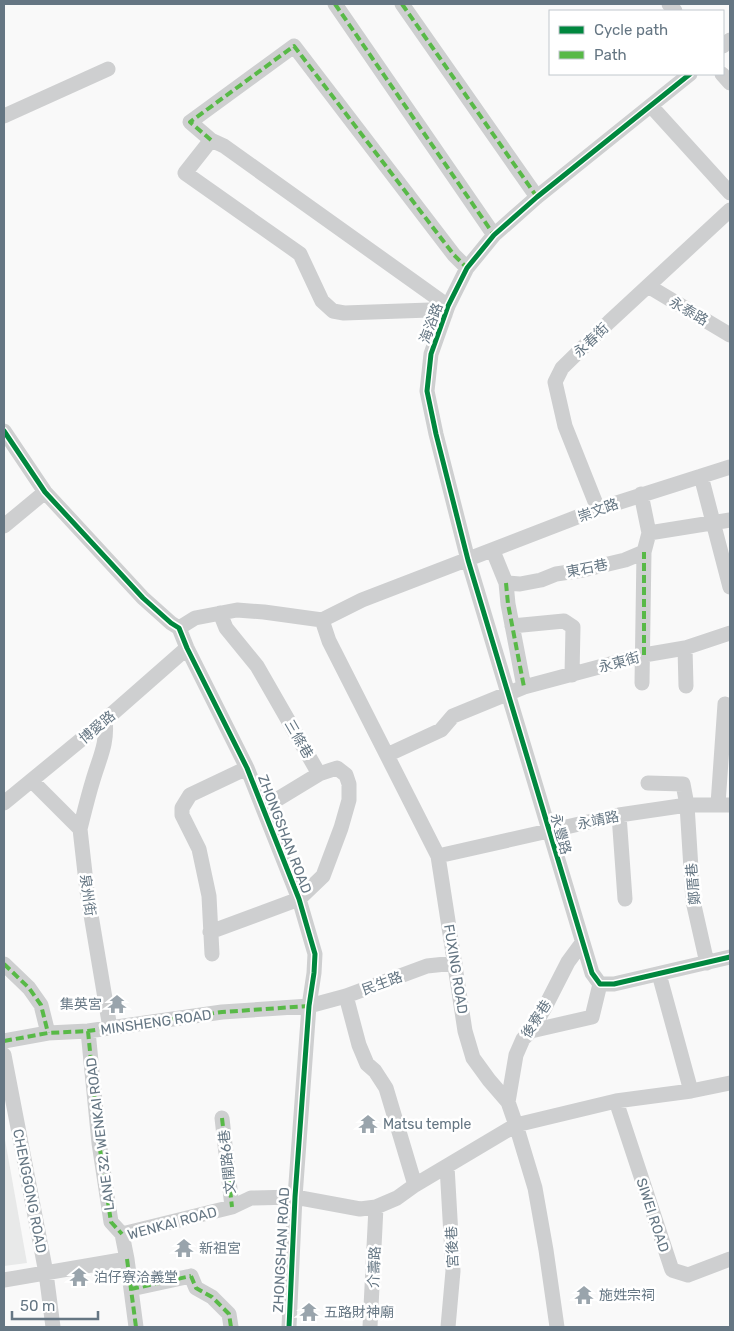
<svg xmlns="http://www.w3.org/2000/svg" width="734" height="1331" font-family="Rubik,'Noto Sans TC',sans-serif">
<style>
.built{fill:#e8e9e9}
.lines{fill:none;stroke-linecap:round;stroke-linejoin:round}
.minor{stroke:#cecfd0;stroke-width:15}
.quiet{stroke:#58b947;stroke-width:4;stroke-dasharray:8 4;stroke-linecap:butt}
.cycleway-casing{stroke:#fff;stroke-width:8}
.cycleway{stroke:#00873e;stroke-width:5}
.labels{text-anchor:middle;stroke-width:5;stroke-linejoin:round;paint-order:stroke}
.street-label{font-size:14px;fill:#657683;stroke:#fff}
.poi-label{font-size:14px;fill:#657683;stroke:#fff;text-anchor:start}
</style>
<rect width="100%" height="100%" fill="#f9f9f9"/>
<!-- built -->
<path class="built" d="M4,1134L27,1263L4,1266Z"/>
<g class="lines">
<!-- minor -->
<path class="minor" d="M335,4L494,235
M402,4L537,197
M669,4L675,11
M723,46L730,40
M690,74L537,197L494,235L467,268L448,306L431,354L427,391L436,434L468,560L592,973L600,984H614L730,957
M722,74L730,83
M651,106L730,193
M4,116L108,69
M211,140L190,122L294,46L454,255L467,268
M648,286L730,335
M445,315L430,310L344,313L333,311L322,301L300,254L185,173L211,140L224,146L448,306
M4,431L45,492L143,598L171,623L179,628L187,648L247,768L299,899L315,954L314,973L309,1006L295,1197L289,1327
M701,476L730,587
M598,509L565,426L555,382L562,368L609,322L730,210
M4,526L45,492
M649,533L730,520
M493,551L506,583L520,584L541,580L556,574L583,570L625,560L644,552L649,533L641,494
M506,583L508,604L524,687
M322,620L329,641L438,856L465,1031L473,1058L489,1080L508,1102L516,1125L535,1188L546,1250L557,1327
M512,626L564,621L573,627L572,675
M179,628L195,618L237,610L264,612L322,620L362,600L598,509L730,467
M685,648L686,686
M642,683L644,552
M387,755L441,730L453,716L524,687L644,655L685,648L730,633
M32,781L80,829L87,891L110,1028
M648,783L683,784L687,805L693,901L707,963
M4,803L105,720L187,648
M718,804L725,704
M263,808L319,774
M619,815L625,899
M80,829C84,813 88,796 93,780C99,759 108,743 105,720
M438,856L619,815L687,805H730
M210,932L299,899L323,876L341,828L349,800V784L346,775L337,768L319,774L257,666L226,628L220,613
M212,954L209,896L199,849L182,815V808L190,795L247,768
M4,964L29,988L41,1005L48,1033
M659,974L691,1091
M346,996L359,1045L367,1064L375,1071L386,1088L415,1185
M88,1031L99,1143L111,1222L122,1234L127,1259L136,1327
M531,1031L592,1017L600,984
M4,1041L48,1033L88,1031L222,1012L309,1006L346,996L427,966L455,963
M4,1055L46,1273L53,1327
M616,1101L672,1270L688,1275L730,1259
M508,1102L516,1055L523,1039L531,1031L544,1009L568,962L582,943
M222,1118L232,1207
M447,1166L453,1271L448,1327
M122,1234L232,1207L251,1198L295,1197L360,1209L376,1207L397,1198L415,1185L516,1125L616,1101L691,1091L730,1083
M191,1276L196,1288L212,1297L229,1314L231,1327
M4,1280L127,1259
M131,1289L191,1276
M370,1327L376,1207"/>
<!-- quiet -->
<path class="quiet" d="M335,4L494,235
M402,4L537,197
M211,140L190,122L294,46L454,255L467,268
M506,583L508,604L524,687
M644,655V552
M4,964L29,988L41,1005L48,1033
M88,1031L99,1143L111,1222L122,1234
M4,1041L48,1033L88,1031L222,1012L309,1006
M222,1118L232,1207
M127,1259L136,1327
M191,1276L196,1288L212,1297L229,1314L231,1327
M131,1289L191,1276"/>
<!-- cycleway casing -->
<g class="cycleway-casing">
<path id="cycleway" d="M690,74L537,197L494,235L467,268L448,306L431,354L427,391L436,434L468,560L592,973L600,984H614L730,957
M4,431L45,492L143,598L171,623L179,628L187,648L247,768L299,899L315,954L314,973L309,1006L295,1197L289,1327"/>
</g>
<!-- cycleway -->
<use href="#cycleway" class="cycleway"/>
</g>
<!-- icons -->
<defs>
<g id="temple-bare" transform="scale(1.5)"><path d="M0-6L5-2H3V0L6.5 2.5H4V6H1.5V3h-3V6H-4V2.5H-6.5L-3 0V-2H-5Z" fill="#99a4ac" stroke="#fff" stroke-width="2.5" paint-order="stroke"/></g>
</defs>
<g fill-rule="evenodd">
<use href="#temple-bare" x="117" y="1004"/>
<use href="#temple-bare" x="368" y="1124"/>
<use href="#temple-bare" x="184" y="1248"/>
<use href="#temple-bare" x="79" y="1277"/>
<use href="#temple-bare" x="584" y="1295"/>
<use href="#temple-bare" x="309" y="1312"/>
</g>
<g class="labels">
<!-- street labels -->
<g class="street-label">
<text transform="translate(689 311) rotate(30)" y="5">永泰路</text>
<text transform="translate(431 323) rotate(-70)" y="5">海浴路</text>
<text transform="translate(591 340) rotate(-44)" y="5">永春街</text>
<text transform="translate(598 510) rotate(-20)" y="5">崇文路</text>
<text transform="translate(587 568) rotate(-11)" y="5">東石巷</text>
<text transform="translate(619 662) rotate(-15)" y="5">永東街</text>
<text transform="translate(97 727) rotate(-40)" y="5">博愛路</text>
<text transform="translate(299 739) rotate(60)" y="5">三條巷</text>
<text transform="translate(598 820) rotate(-12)" y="5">永靖路</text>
<text transform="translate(285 834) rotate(69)" y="5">ZHONGSHAN ROAD</text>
<text transform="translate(561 834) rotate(74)" y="5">永豐路</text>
<text transform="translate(693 884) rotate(-95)" y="5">鄭厝巷</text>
<text transform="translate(88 895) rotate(82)" y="5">泉州街</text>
<text transform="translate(456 969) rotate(81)" y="5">FUXING ROAD</text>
<text transform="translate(382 983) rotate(-20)" y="5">民生路</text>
<text transform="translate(536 1019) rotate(-57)" y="5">後寮巷</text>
<text transform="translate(156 1022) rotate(-8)" y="5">MINSHENG ROAD</text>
<text transform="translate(100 1134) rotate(-97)" y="5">LANE 32, WENKAI ROAD</text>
<text transform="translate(227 1162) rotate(-96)" y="5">文開路6巷</text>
<text transform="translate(30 1191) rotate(79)" y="5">CHENGGONG ROAD</text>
<text transform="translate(653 1215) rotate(72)" y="5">SIWEI ROAD</text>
<text transform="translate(172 1223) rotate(-15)" y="5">WENKAI ROAD</text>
<text transform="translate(452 1247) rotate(-93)" y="5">宮後巷</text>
<text transform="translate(281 1250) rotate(-87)" y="5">ZHONGSHAN ROAD</text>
<text transform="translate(374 1267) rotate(-87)" y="5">介壽路</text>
</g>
<!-- poi labels -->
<g class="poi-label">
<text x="102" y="1009" text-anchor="end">集英宮</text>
<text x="383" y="1129">Matsu temple</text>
<text x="199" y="1253">新祖宮</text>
<text x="94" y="1282">泊仔寮洽義堂</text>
<text x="599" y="1300">施姓宗祠</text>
<text x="324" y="1317">五路財神廟</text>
</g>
</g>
<!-- border -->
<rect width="734" height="1331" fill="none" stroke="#657683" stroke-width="10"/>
<!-- legend -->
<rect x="549" y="10" width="175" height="65" fill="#ffffff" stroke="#c1c8cd"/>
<rect x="559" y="26" width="25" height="8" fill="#00873e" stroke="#c1c8cd"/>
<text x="594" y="35" font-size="15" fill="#657683">Cycle path</text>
<rect x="559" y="51" width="25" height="8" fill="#58b947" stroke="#c1c8cd"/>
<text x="594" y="60" font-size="15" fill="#657683">Path</text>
<!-- scale -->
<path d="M12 1311v8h86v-8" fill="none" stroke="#657683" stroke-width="2.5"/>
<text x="20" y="1311" font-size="15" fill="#657683" stroke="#ffffff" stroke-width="4" paint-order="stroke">50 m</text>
</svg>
